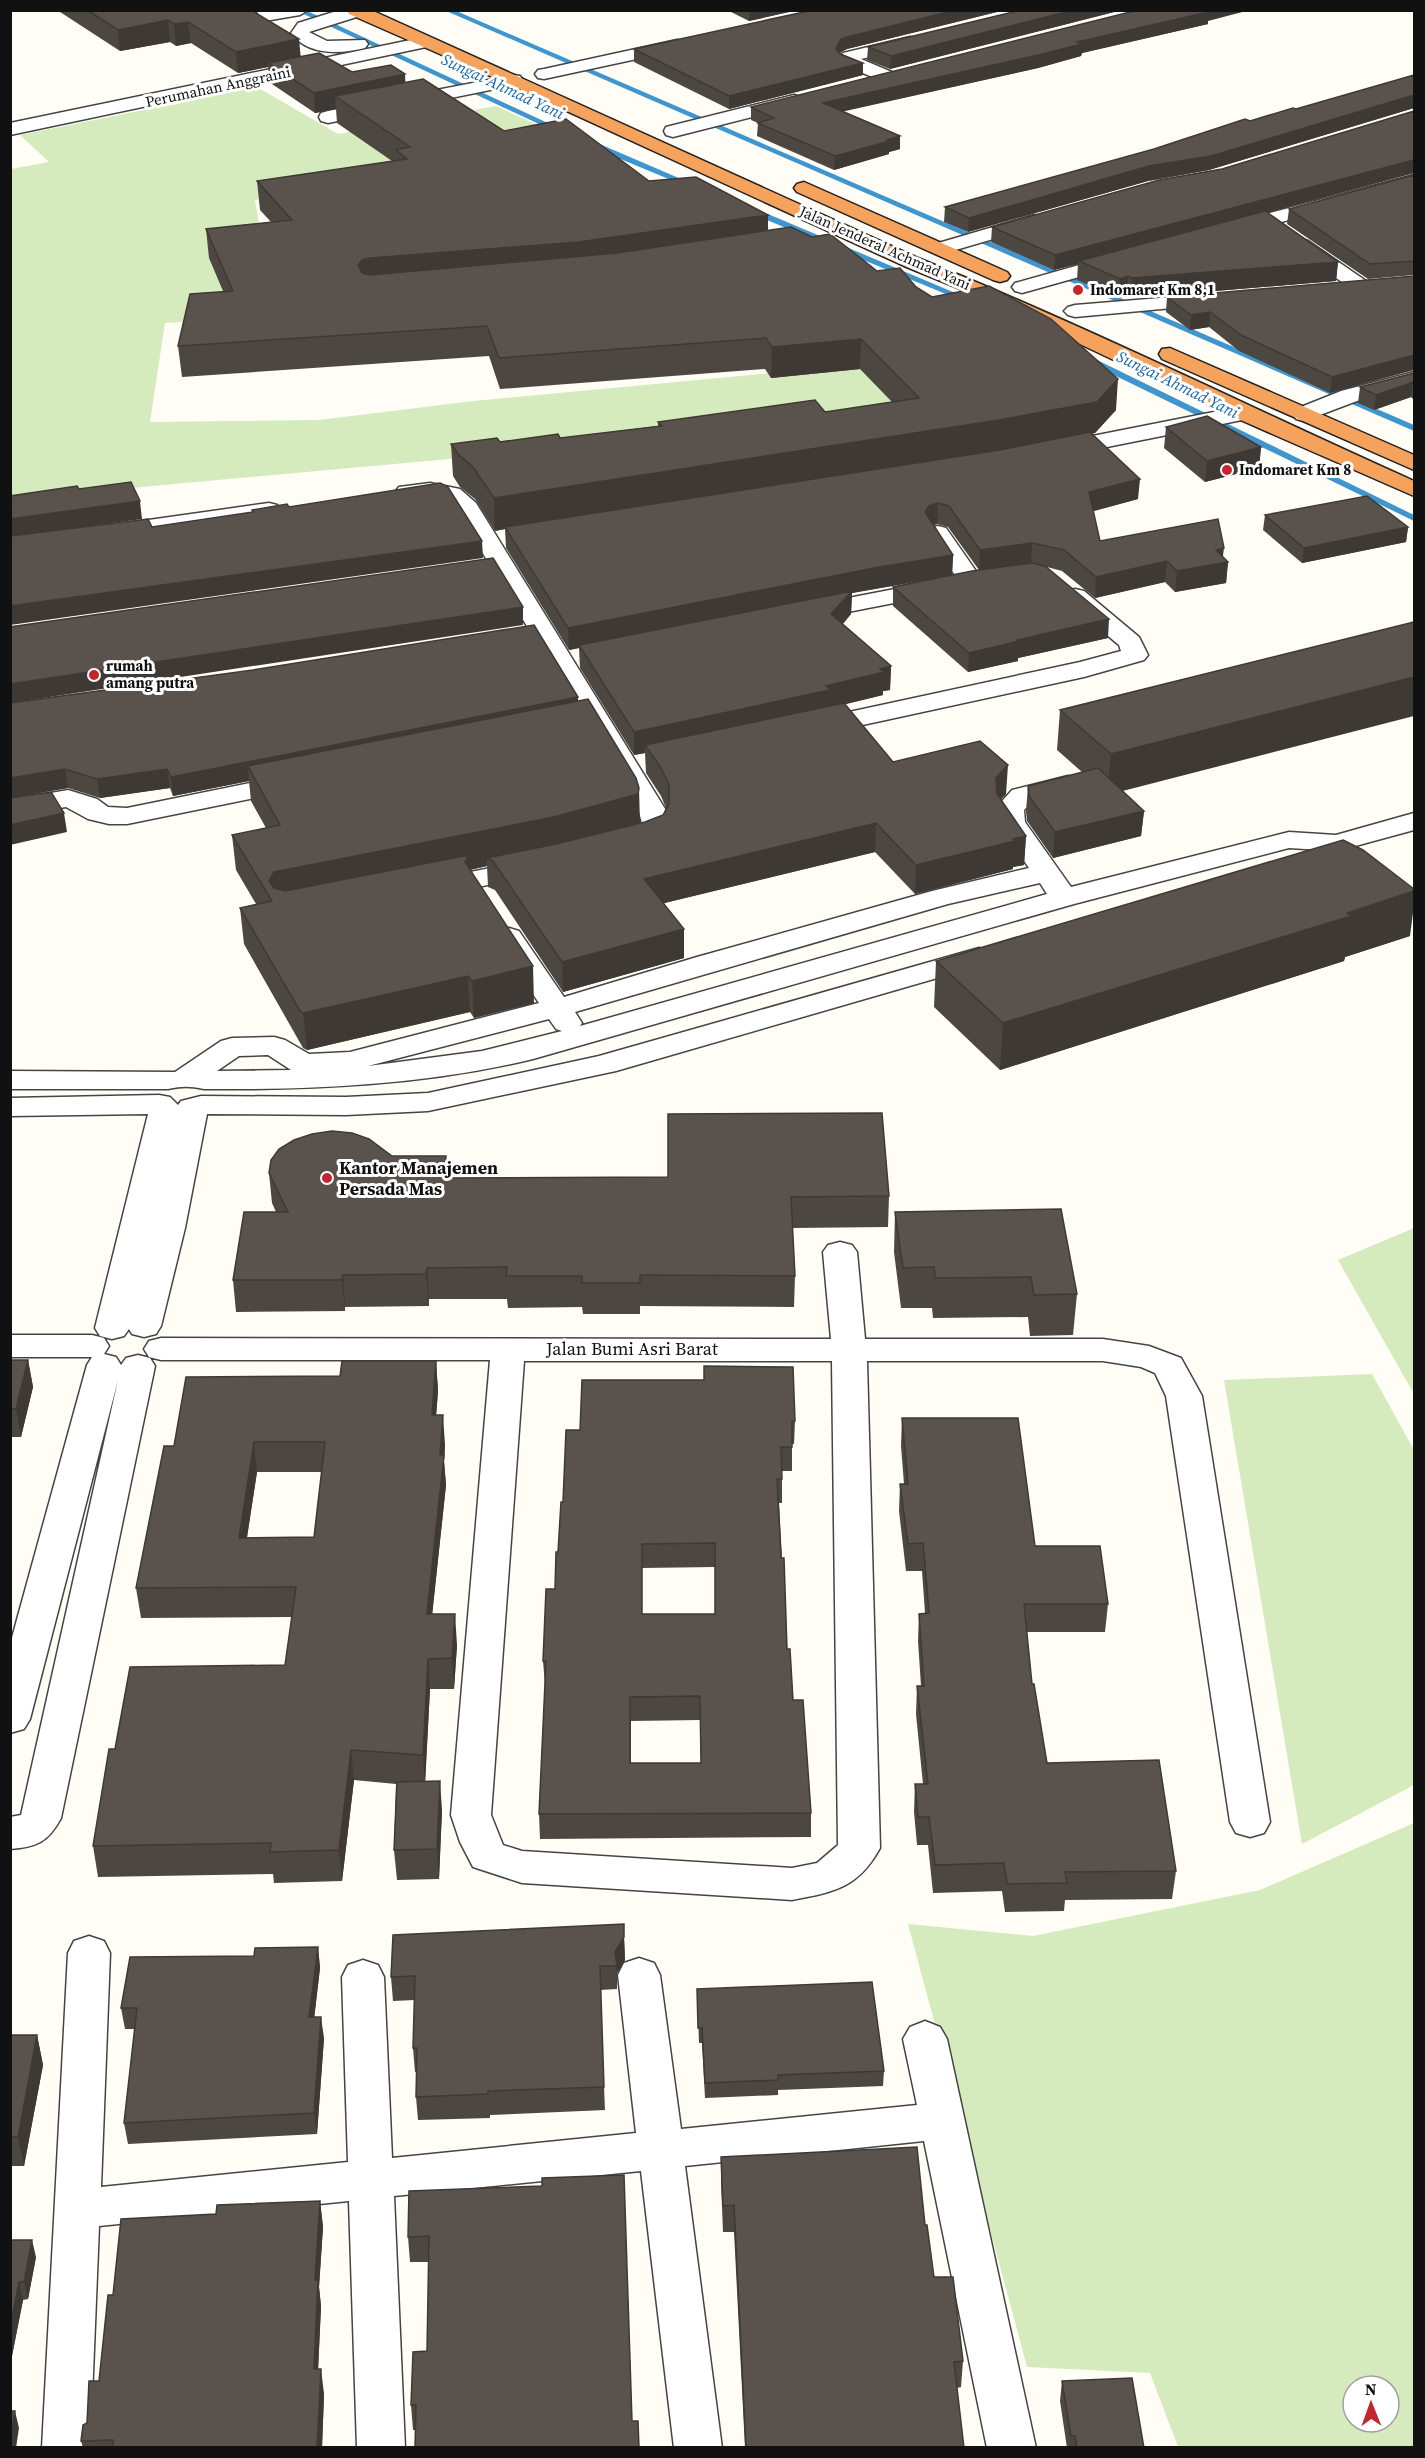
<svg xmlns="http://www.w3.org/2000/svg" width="1425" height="2458" font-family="'Source Serif 4',serif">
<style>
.green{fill:#d5ebbd;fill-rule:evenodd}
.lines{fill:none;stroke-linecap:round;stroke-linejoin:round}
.stream{fill:#3f96cf;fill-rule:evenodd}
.minor-casing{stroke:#444;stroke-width:3}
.highway-casing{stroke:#222;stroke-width:3}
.minor{fill:#fff;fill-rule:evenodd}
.highway{fill:#f5a25d;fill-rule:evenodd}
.wall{fill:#4d4742;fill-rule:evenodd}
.shaded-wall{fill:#3f3936}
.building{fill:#5a524d;stroke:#3f3936;stroke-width:1.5;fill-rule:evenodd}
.poi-dot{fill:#c4262e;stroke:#fff;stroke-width:2}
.labels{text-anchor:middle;stroke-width:6;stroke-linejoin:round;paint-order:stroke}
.far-street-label{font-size:15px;fill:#111;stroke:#fff}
.far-poi-label{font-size:15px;font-weight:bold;fill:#111;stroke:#fff;text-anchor:start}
.far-water-label{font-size:16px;font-style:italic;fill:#1768a6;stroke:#fff}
.poi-label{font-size:18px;font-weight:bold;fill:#111;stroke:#fff;text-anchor:start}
.street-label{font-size:18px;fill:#111;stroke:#fff}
</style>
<rect width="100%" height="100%" fill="#fffdf5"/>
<!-- green -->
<path class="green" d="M257,87L338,134L496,106L577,143L255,200L263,247L211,256L237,318L165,323L150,422L319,420L473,401L1029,349L897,418L11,499V169L49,162L20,135Z
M1414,1228V1394L1338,1260Z
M1372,1374L1414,1450V1785L1302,1844L1224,1380Z
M1414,1823V2447H1178L1150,2373L1027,2367L908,1924L1033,1936L1260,1890ZM1353,2386H1389V2422H1353Z"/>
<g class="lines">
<!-- stream -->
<path class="stream" d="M295,10H305L565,131L558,133Z
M444,10H454L1414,425V431Z
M589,142H595L695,185L688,187L589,146Z
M750,209H756L972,300L965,302L750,213Z
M1087,358H1093L1414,515V521L1087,362Z"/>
<!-- minor casing -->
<g class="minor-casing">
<path id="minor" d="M236,10H308L300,15L265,21L238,14Z
M340,10L366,11L363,15L309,32L327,41L365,40L368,44L365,48C341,54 308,56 291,33L298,23Z
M425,37L431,38L434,42L431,46L10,135V123Z
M910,37L916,38L919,42L916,46L861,59L894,73L897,77L894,81H882L841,64L838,60L843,53Z
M677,40L683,41L686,45L683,49L544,79L538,78L535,74L538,70L544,69Z
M514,75L520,76L523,80L520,84L328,123L321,121L319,117L321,113L328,111Z
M794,95L800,97L803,101L800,105L673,137L666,135L664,131L666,127Z
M1414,175V187L1232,235L1225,233L1222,229L1225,225Z
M1034,215L1041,217L1044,221L1041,225L942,254L935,252L932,248L935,244Z
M1301,239L1308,241L1369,283L1372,287L1369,291L1362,293L1355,291L1294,249L1291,245L1294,241Z
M1122,253L1129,255L1132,259L1129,263L1022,293L1015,291L1012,287L1015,283Z
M1209,294L1216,296L1219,300L1216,304L1075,317L1068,315L1064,311L1068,307L1075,305Z
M1414,372V386L1357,401L1304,421L1296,419L1293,414L1296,409L1341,391Z
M1244,406L1252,408L1255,413L1252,418L1057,457L1049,455L1046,450L1049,445L1057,443Z
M430,483L460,489L476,503L667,812L670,823L662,842L627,853L617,851L613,845L617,839L640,831L642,823L639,812L455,507C437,490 419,502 399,497L395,492L399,487Z
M269,503L277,505L281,510L277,515L106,540L98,538L94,533L98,528L106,526Z
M938,526L946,528L983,581L980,586L971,588L962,586L959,581L926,533L930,528Z
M936,581L945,583L948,588L945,593L807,620L798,618L795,613L798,608L807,606Z
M1075,589L1084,591L1139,637L1148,655L1144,660L1084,677L812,736L803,734L799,728L803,722L812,720L1080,662L1121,651L1119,645L1066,601L1063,596L1066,591Z
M294,774L304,776L308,782L304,788L127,824H109L88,819L66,807L10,816V800L68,790L97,799L108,807L127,808Z
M1068,776L1078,778L1082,784L1078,790L1032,802L1024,810L1025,822L1071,887L1289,832L1336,835L1414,813V830L1337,851L1289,848L1074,904L533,1059C425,1085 314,1090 204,1089C189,1086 183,1086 168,1089H10V1071L175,1072L221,1041L232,1038L274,1037L285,1040L309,1054L350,1052L539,1003L494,937L499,931L509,928L519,931L564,997L697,957L932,891L1029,868L997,822L996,808L1012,790ZM1040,883L1047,894L580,1026L582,1023L575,1012L948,904ZM549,1019L556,1029L562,1031L482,1051L368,1066ZM268,1055L291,1070L217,1071L239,1056Z
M530,860L540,862L544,868L540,874L431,897L421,894L417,888L421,882Z
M979,948L989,951L994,957L989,963L616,1071L428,1111L346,1115L207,1114L185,1228L161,1326L156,1334L144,1337L132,1334L129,1329L124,1336L112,1339L100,1336L95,1328L148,1114L10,1116V1098L159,1095L170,1097L178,1105L181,1101L201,1096L346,1097L428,1093L599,1056Z
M840,1242L852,1245L857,1252L865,1339H1103L1149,1346L1181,1358L1202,1396L1270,1822L1264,1833L1250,1837L1236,1833L1230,1822L1166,1396L1155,1373L1141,1367L1103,1361H867L880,1848C858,1888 834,1892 792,1900L522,1883L473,1867L460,1842L451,1815L490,1360H161L149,1357L144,1349L149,1341L161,1338L831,1339L823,1252L828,1245ZM524,1361H832L838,1845L817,1863L792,1868L522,1851L503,1845L491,1815Z
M10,1335H92L104,1338L109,1346L104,1354L116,1357L121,1365L126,1358L138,1355L150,1358L155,1366L61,1818C48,1842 37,1847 10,1849V1817L21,1815L118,1380L30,1719L24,1729L10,1733V1645L87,1365L92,1357H10Z
M89,1936L104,1941L110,1953L101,2187L348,2162L342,1977L348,1965L363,1960L378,1965L384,1977L392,2158L636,2133L618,1975L624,1963L639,1958L654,1963L660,1975L681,2129L917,2105L903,2039L910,2027L925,2021L940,2027L947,2039L1036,2448H987L924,2141L685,2166L722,2448H674L641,2171L394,2196L405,2448H357L349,2201L99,2226L90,2448H42L68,1953L74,1941Z"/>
</g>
<!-- highway casing -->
<g class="highway-casing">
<path id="highway" d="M347,10H371L918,258C1086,326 1249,407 1414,481V496L1236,418L985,299L904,266L508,84L349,14Z
M804,182L1007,272L1010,276L1007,280L1000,282L993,280L797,192L794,188L797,184Z
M1170,348L1414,455V470L1162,359L1159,354L1162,349Z"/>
</g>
<!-- minor -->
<use href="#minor" class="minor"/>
<!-- highway -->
<use href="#highway" class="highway"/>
</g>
<!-- wall -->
<path class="wall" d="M57,10H257L258,14L301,56L352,72L406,82L504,131L649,181L768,215V230L877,271L916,287L1116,410L1095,433L1091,434L1138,499L1093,511L1100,541L1223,557L1228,562L1226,583L1175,592L1165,582L1095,598L1062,571L1047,567L1108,638L1018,658V661L968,672L893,606V587L945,577L852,593L851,614L843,624L891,666L890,690L883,691V695L845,704L893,762L1006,794L1001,799L1026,836L1024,865L1013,867V869L915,894L875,852L664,903L684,958L563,992L495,890L488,887L487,866L470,870L534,1003L474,1018L470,1012L307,1050L303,1048L244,944L240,908L256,904L236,870L232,835L266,828L251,801L249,781L173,796L170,788L100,798L68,788L10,798V703L578,697V701L639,824L645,822L663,815L666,808L661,796L646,773L645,753L634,755L580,668L579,648L569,650L506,548L505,529L495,531L475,499L460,487L453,476L451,444L560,438L658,426V422L825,412L892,402L860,369L771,378L765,369L500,389L489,356L182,377L178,346L223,291L209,258L206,229L271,222L260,210L257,181L392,161L337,123L336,109L315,113L269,82L268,67L238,73L191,43L176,46L170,42L120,51ZM937,524L948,527L979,570L952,575L953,555L933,525Z
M727,10H798L749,21Z
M813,10H1005L847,49L841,52L840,53L863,63V75L729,109L634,62V49Z
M1021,10H1122L890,69L867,60L868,47Z
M1208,21V24L1082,53L1081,56L1038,68L842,111L900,136V149L889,152V154L834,170L757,136L758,123L751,120V107Z
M1414,75V108L1209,170L1148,181L968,232L944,222L945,207L1154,149L1250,121L1296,109Z
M1414,111V173L1267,213L1338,262L1336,281L1131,298L1126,296L1119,298L1077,280L1078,264L1054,270L991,242L992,227L1222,169Z
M1414,175V275L1368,279L1287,224L1289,209Z
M1414,276L1330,393L1239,351L1209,327L1190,330L1166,312L1167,297Z
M1414,373V400L1411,397L1374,410L1358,403L1360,387Z
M1166,427L1261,447L1259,468L1205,482L1164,448Z
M1265,515L1408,527L1406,542L1302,563L1263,530Z
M1414,622L1122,791L1144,811L1141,836L1053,858L1027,821L1026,811L1028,786L1082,772L1057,750L1060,710Z
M1410,936L1345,957L1344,961L1000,1070L934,1007L936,961Z
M392,1156H446L447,1178L889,1196L888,1227L792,1228L795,1276L794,1307L640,1306V1314H583L582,1307L508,1308L507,1299H429V1306L345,1307V1311L236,1312L233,1280L276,1212L272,1203L269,1173Z
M895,1212L1077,1294L1073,1335L1030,1336L1028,1317L933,1318L932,1308H901L894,1252Z
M10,1360H28L33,1387L21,1437H10Z
M436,1361L438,1391L436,1415L445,1445L444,1461L446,1485L432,1614L457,1645L454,1689H430L425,1781L442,1810L439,1879L397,1880L394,1850L396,1784L354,1780L342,1881L274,1883L273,1874L98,1877L93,1846L115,1749L285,1665L292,1617L141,1618L136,1588L174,1446L340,1376ZM257,1472H322L314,1537L247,1538Z
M902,1418L1035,1546L1108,1604L1105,1632H1027L1032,1684L1047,1763L1176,1871L1172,1899L1065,1900L1064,1911L1005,1912L1002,1891L933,1893L928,1845H917L914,1812L915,1784H923L916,1714L917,1686H921L918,1641L919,1614L925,1613L922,1571H906L899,1511L900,1484H904L901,1446Z
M795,1421L794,1444H792V1471H782V1503H779L787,1649L793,1700L811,1813V1837L540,1839L539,1814L545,1685L543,1661L555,1589L563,1502L580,1430ZM715,1567V1614H642V1568ZM700,1720L701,1763H631V1721Z
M624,1937L625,1960L617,1973V1989L600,1990L605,2110L490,2115V2118L418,2120L416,2097L417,2072H415L413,2048L415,2000L393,2001L391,1977Z
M318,1947L320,1968L314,2017L324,2038L317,2134L128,2144L124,2123L135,2029H125L121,2008L254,1956Z
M697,1989L884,2071L883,2086L778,2090V2095L705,2098L702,2043H699Z
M10,2035H37L43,2065L24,2166H10Z
M721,2157L925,2225L934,2277L963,2361L961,2387L957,2388L964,2448H745L734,2232H723L721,2183Z
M624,2175L415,2430H413L411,2405L427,2351L429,2262H410L408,2237L542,2186Z
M320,2201L323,2227L319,2287L321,2306L318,2369L324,2394L322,2448H83L81,2441L99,2381L216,2214Z
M10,2240L36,2257L28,2299L23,2300L10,2366Z
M1062,2381L1144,2448H1067L1060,2401Z"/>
<!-- shaded-wall -->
<path class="shaded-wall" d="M749,10H798L749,21Z
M956,10H1005L847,49L841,52L836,61V49L841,39L847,37Z
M1074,10H1122L890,69L891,56Z
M1205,10H1250L1208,21V24L1082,53L1081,56L1038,68L823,116V103Z
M168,20L170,42L120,51L118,30Z
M188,22L191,43L176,46L174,24Z
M299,39L301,60L268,63V67L238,73L236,52Z
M863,63V75L729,109V96Z
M405,74L406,94L335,96L336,109L315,113L314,93Z
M1414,95V108L1209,170L1148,181L968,232L969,218L1149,166Z
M900,136V149L889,152V154L834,170L835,156Z
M1414,160V173L1082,262L1079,261L1078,264L1054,270L1055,255Z
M768,215V243L372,288L358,265L362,260L370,258Z
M1338,262L1336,281L1131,298L1132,278Z
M1128,276L1126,296L1119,298L1120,279Z
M1210,312L1209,327L1190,330L1191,315Z
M861,339L860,369L771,378L772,347Z
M1414,355V370L1330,393L1332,377Z
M1118,379L1116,410L1095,433L998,452L505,527V529L495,531L494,498Z
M1413,382L1411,397L1374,410L1376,395Z
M1261,447L1259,468L1205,482L1207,461Z
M1140,479L1138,499L1087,513L1089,492Z
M140,501L142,519L10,537V519Z
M938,503L937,524L928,527L925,512L929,506Z
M1408,527L1406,542L1302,563L1304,548Z
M482,541L483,558L10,625V606Z
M1032,543L1031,564L979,571L980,550Z
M1224,548L1222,563L1228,562L1226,583L1175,592L1177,571L1216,550Z
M953,555L952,575L852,593L851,614L831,637V614L579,645V648L569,650L568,628L874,568Z
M1167,561L1165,582L1095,598L1096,577Z
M523,607V625L10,703V684Z
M1109,619L1108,638L1018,658V661L968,672L969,653L1017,640Z
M891,666L890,690L883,691V695L830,708L645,745V753L634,755V732Z
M1414,677V716L1107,795L1111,754Z
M578,697V715L248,766L249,781L173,796L171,777Z
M1008,765L1006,794L994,807L996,778Z
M65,769L68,788L10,798V778Z
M167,769L170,788L100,798L97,779Z
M639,788L640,823L638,829L493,861L487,858V866L273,915L269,881L274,872Z
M1144,811L1141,836L1053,858L1055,832Z
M64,813L67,832L10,845V825Z
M876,823L875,852L644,908V879Z
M1026,836L1024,865L1013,867V869L915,894L916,865Z
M1414,891V905L1410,936L1345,957L1344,961L1000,1070L1003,1023Z
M684,929V958L563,992L562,962Z
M533,966L534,1003L474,1018L472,981Z
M468,976L470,1012L307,1050L303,1013Z
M446,1156L448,1187L443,1178Z
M427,1268L429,1299V1306L426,1274Z
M343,1275L345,1307V1311L342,1280Z
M28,1360L33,1387L21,1437L16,1409Z
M436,1361L438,1391L434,1445L432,1415Z
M443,1415L445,1445L444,1461L446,1485L429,1645L427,1614Z
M254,1442L257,1472L242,1568L239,1538Z
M455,1614L457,1645L454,1689L452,1658Z
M428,1659L430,1689L425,1786L423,1755Z
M351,1750L354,1780L342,1881L339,1850Z
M440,1781L442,1810L439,1879L437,1849Z
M624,1937L625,1960L617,1973L615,1952Z
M318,1947L320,1968L312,2038L309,2017Z
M321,2017L324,2038L317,2134L314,2113Z
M37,2035L43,2065L24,2166L18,2137Z
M320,2201L323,2227L319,2287L321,2306L317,2395L314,2369L315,2280Z
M32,2240L36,2257L28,2299L24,2282Z
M19,2282L23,2300L10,2366V2328Z
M321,2369L324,2394L322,2448H317Z
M15,2411L19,2428L16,2448H10V2437Z"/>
<!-- building -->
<path class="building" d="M87,10H251L299,39L236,52L188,22L174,24L168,20L118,30Z
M813,10H956L847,37L841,39L836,49L840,54L863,63L729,96L634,49Z
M1021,10H1074L891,56L868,47Z
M1138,10H1206L1209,12L1077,42L1082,44L1038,55L823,103L900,136L887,140L890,141L835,156L758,123L774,118L751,107Z
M319,53L352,72L391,65L405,74L314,93L268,63Z
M1414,75V95L1211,156L1149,166L969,218L945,207L1154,149L1245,119L1250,121L1293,108L1296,109Z
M423,79L504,131L566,119L649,181L696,177L768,215L579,242L370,258L362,260L358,265L362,273L370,275L617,253L791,227L812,237L830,234L877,271L900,268L916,287L932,297L989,286L1051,319L1118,379L1097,402L999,420L494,498L473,467L459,455L451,444L497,438L500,442L558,434L560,438L662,426L658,422L815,400L825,412L919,398L861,339L772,347L766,338L499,358L487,326L178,346L190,294L233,291L206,229L292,220L257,181L407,159L396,150L410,147L335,96Z
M1414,111V160L1055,255L992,227L1159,180L1222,169Z
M1414,175V261L1370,264L1289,209Z
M1265,211L1338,262L1132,278L1128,276L1120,279L1079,261Z
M1414,276V355L1332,377L1241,335L1210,312L1191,315L1167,297Z
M1414,373V383L1413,382L1376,395L1360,387Z
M1207,416L1261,447L1207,461L1166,427Z
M1090,432L1140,479L1089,492L1100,541L1218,519L1224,548L1216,550L1228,562L1177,571L1167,561L1096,577L1064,550L1032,543L980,550L949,506L938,503L929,506L925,512L953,555L874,568L568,628L505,527L1000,450Z
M131,482L140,501L10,519V496L77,486L79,489Z
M440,483L448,487L482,541L10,606V536L148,519L152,527L253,512L252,510L287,504L289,507Z
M1367,496L1408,527L1304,548L1265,515Z
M493,558L523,607L10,684V627Z
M1032,563L1045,566L1109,619L1017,640L1019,641L969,653L893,587L972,571Z
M852,591L831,614L891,666L880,669L884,672L826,686L830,690L634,732L579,645Z
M1414,622V677L1111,754L1060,710Z
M534,625L578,697L171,777L167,769L97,779L65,769L10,778V703L253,670Z
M588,699L636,778L639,788L638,794L554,817L274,872L269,881L274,888L285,891L469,855L465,862L533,966L472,981L468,976L303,1013L300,1011L240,908L272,901L232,835L280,825L248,766Z
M844,703L893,762L980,741L1008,765L996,778L997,794L1026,836L1013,839L1015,841L916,865L876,823L644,879L684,929L562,962L493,861L487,858L556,844L645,822L663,815L669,804V785L661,768L645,745Z
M1098,768L1144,811L1055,832L1029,796L1028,786Z
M51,792L64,813L10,825V798Z
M1343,840L1363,850L1414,889V891L1347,913L1351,916L1003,1023L936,961Z
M882,1113L889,1196L791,1197L795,1276L640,1275V1283H582V1276H506L507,1267L427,1268L426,1274L343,1275L342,1280H233L244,1212H288L269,1173L271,1160L279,1149L294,1140L312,1134L332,1131L352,1133L369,1139L392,1156H446L443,1178L668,1177V1114Z
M1061,1209L1077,1294L1034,1295L1031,1277L935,1278L934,1267L903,1268L895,1212Z
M10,1360H28L16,1409H10Z
M342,1361H436L432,1415H443L440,1455H444L427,1614H455L452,1658L428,1659L423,1755L351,1750L339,1850L270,1852L271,1843L93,1846L109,1749H115L130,1667L285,1665L296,1587L136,1588L164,1446H174L186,1377L340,1376ZM254,1442H325L314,1537L239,1538Z
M704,1366L793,1367L795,1421H792V1447H781L782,1479H777L781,1558H784L787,1649H790L793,1700H803L811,1813L539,1814L546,1661H543L546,1589H555L556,1552H558L561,1502H563L566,1430H580L582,1380H704ZM715,1543V1614H642V1544ZM700,1696L701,1763H630V1697Z
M902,1418H1018L1035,1546H1100L1108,1604H1024L1032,1684H1034L1047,1763L1159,1760L1176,1871L1065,1872L1067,1883L1007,1884L1004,1863L935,1865L929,1817H918L915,1784H928L917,1686H924L919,1614L929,1613L923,1543L908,1544L900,1484H908Z
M440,1781L437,1849L394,1850L397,1782Z
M624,1924V1937L615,1952L617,1966H600L604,2087L488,2091V2094L416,2097L417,2048H413L415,1976L391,1977L393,1935Z
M318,1947L309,2017H321L314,2113L124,2123L137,2008H121L130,1957L254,1956L255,1948Z
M872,1982L884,2071L778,2075V2080L705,2083L702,2028H698L697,1989Z
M10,2035H37L18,2137H10Z
M917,2147L925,2225H927L934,2277H953L963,2361L954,2362L964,2448H746L734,2205L723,2206L721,2157Z
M624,2175L632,2421H638L639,2448H415L416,2405H411L413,2352L427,2351L429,2236L408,2237L409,2191L542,2186V2178Z
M320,2201L315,2280H318L314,2369H321L317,2448H113V2440L81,2441L83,2425L87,2423L89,2381H99L108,2295H113L121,2219L216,2214L217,2205Z
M10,2240H32L24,2282H19L10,2328Z
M1132,2378L1144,2448H1077L1075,2436H1071L1062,2381Z
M10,2411H15L10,2437Z"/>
<!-- markers -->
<g class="poi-dot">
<circle cx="1078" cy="290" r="6"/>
<circle cx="1227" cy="470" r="6"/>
<circle cx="94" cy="675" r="6"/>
<circle cx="327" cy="1178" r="6"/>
</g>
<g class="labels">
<!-- far-street labels -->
<g class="far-street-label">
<text transform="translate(218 87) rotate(-12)" y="5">Perumahan Anggraini</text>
<text transform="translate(885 248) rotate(24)" y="5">Jalan Jenderal Achmad Yani</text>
</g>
<!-- far-poi labels -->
<g class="far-poi-label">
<text x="1090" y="295">Indomaret Km 8,1</text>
<text x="1239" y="475">Indomaret Km 8</text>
<text x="106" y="671">rumah<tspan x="106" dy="17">amang putra</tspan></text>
</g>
<!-- far-water labels -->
<g class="far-water-label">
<text transform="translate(503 86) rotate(25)" y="6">Sungai Ahmad Yani</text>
<text transform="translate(1178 384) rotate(26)" y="6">Sungai Ahmad Yani</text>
</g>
<!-- poi labels -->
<g class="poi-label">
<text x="339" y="1174">Kantor Manajemen<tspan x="339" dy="21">Persada Mas</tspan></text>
</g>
<!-- street labels -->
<g class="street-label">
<text x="632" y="1355">Jalan Bumi Asri Barat</text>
</g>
</g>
<!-- border -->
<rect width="1425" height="2458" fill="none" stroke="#111111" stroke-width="24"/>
<!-- north arrow -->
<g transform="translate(1371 2404) rotate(359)"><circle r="28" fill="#ffffff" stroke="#a0a0a0" stroke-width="1.5"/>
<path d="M0-4.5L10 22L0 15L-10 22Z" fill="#c4262e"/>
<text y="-9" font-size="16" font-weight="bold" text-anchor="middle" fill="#111111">N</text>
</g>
</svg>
